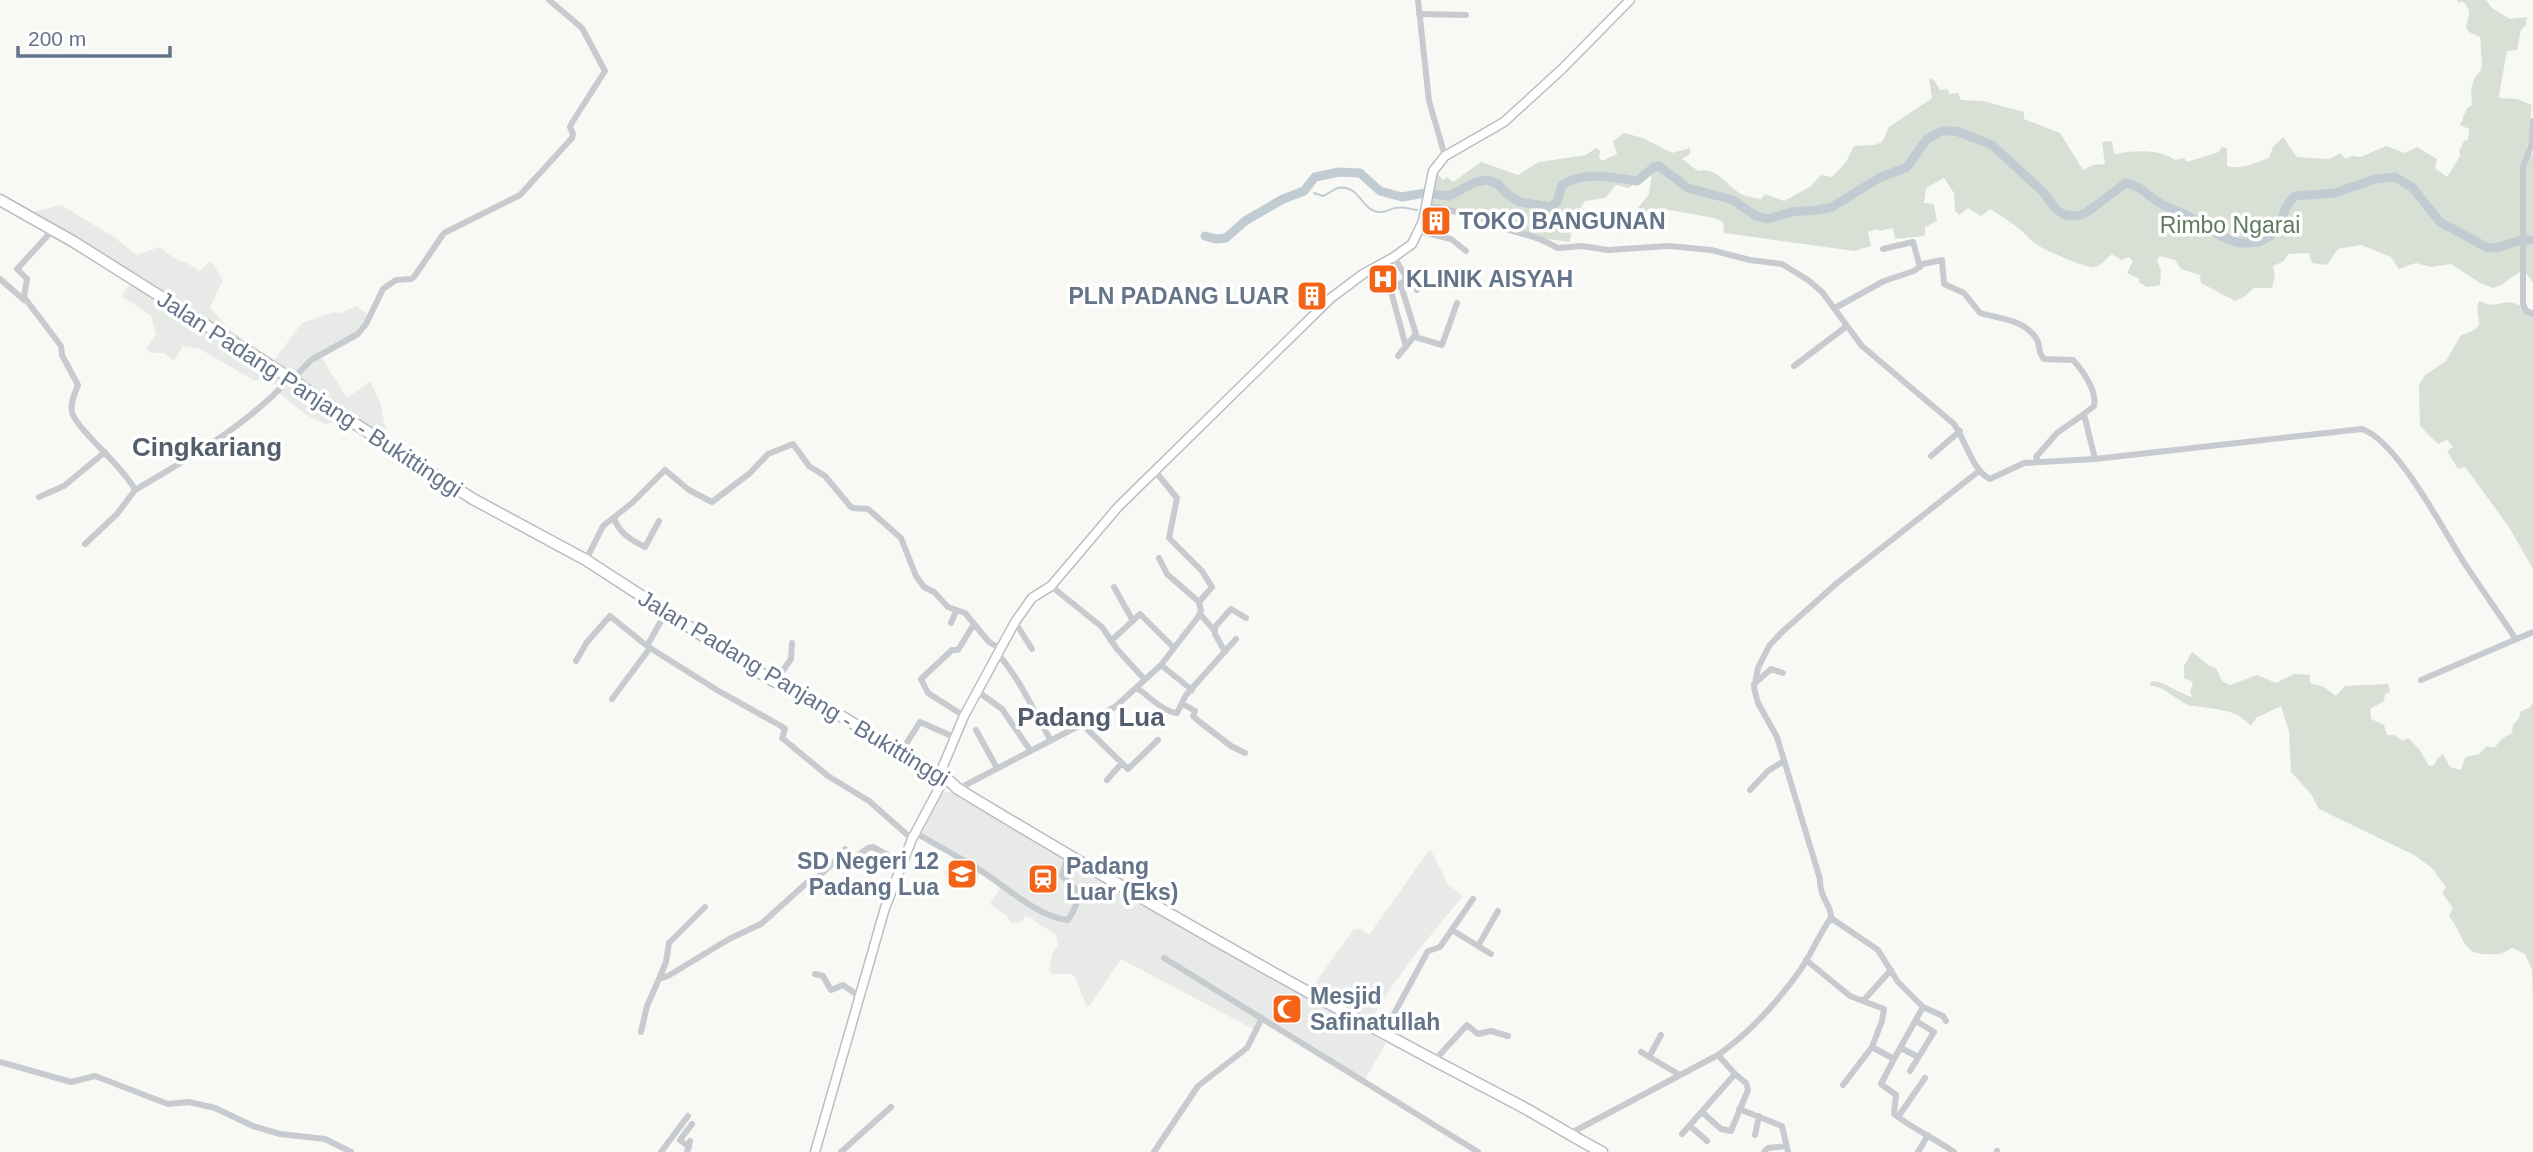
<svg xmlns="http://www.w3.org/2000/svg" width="2533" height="1152" font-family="Arial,sans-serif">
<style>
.built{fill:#e8eae8}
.green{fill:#d8e0d5}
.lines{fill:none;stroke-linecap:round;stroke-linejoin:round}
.stream{stroke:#c1ccd2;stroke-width:2}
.river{stroke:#c1ccd2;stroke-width:9}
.major-casing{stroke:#babdc2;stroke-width:11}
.highway-casing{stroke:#b9bcc0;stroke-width:13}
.minor{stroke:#c7cacf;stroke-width:6}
.major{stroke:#fff;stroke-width:8}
.highway{stroke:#fff;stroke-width:10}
.labels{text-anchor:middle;stroke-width:7;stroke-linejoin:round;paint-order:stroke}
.poi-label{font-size:23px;font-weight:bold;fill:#647489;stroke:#fff;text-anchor:start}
.park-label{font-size:23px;fill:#627a60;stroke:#fff}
.street-label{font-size:23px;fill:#647489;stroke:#fff}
.quarter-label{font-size:26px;font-weight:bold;fill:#535e6d;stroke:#fff}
</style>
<rect width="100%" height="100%" fill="#f8f8f5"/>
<!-- built -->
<path class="built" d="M61,205L111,235L137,255L159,247L175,259L189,264L199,271L211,261L223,280L210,307L230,330L274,360L302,323L333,312L341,313L356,306L371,317L360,333L321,357L347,398L370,381L380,402L385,426L391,442L344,420L325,424L308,416L275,390L278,386L264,377L255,381L200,349L183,346L174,361L164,353H151L146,349L156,335L151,316L122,296L131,282L23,214Z
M943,792H952L1386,1043L1364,1081L1263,1022L1257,1031L1121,959L1091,1004L1087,1007L1075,977L1071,974H1052L1049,971L1053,951L1058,945L1056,935L1029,917L1025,916L1022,922L1012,924L1007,916L990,904L1001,887L980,874L969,890L944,874L954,858L922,834L938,797Z
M1430,849L1448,884L1463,896L1420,948L1388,992L1370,1021L1310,990L1354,929H1361L1369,935Z"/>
<!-- green -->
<path class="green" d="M2457,0H2486L2492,8L2510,19L2527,17L2526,25L2521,30L2517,50L2507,51L2499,95L2500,98L2517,99L2532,105L2527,151L2533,154V283L2526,273L2521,271L2501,285L2493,288L2480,283L2451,264L2431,267L2416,263L2399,269L2391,257L2361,245L2338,249L2327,265L2312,263L2309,253L2288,254L2284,261L2273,266L2275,275L2272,288H2254L2245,296L2235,301L2201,283L2200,275L2181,269L2175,260L2160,256L2157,260L2161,271L2160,285L2147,287L2139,282V279L2127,273L2133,261L2129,257L2121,260L2112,254C2107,258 2101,266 2094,267C2087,269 2039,248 2033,242C2020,228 2007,219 1990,209L1981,216L1968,208L1959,215L1955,211L1954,193L1944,178L1926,188L1924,203L1934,204L1937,221L1925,227V236L1895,239L1893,228L1879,231L1878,229L1868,232L1871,246L1855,251L1724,233L1723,222L1714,218L1658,208L1646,222L1617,234L1649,194L1652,172L1629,188L1616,185L1605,198L1585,201L1576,215L1552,218L1548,224L1556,228L1562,223L1564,228H1568L1571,231L1570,242L1506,233L1478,220L1429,207L1420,216L1432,168L1443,180L1447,177L1453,182L1481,162L1518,175L1539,162L1586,155L1596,148L1600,150L1599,157L1602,161L1617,154L1613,141L1624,133L1643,138L1672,153L1690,148V154L1682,159L1698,171C1718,166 1728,188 1743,195C1748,197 1755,198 1761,199L1765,194L1784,201L1811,186L1821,175L1832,177L1846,162L1854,146L1874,145L1882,142L1889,127L1932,98L1929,78L1934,80L1940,90L1947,89L1950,94L1958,93L1961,100L1983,101L2024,112V119L2060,133L2083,170L2093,165L2105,164L2102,142L2112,141L2114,154C2135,151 2157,148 2175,160L2184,158L2187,162L2219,152L2221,147L2227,148V166C2243,170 2254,163 2269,158L2273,147L2283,137L2297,157L2330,159L2340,153L2346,159L2352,156L2361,157L2386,146L2405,153L2417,147L2437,159L2435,168L2447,177L2460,156L2459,151L2464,141L2468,140L2469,129L2460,125L2467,108L2472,105L2471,89L2474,79L2481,70L2482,64L2480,37L2469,32L2466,27C2469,16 2472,9 2462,1L2459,3Z
M2479,301L2490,305L2510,302L2533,310V569L2509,527L2465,467L2458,469L2447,451L2453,447L2447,440L2438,444L2420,426L2419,385L2425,375L2446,361L2461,335C2492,326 2472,321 2479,301Z
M2192,652C2201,658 2206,666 2216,668L2222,681L2230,685L2257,675L2276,683L2294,674L2310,675V683L2324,687L2336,696L2345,686L2388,684L2390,692L2385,694L2384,701L2370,709L2371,719L2384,725L2387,735H2394L2403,741L2408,738L2420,750L2429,766L2434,765L2437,759L2443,754L2450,767L2461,770L2465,757L2479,754L2487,746L2494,748L2503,738L2512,733L2513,725L2519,718L2521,711L2529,708L2533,703V1005L2532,970L2525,954L2513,948C2509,949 2506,952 2502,953C2499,955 2495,954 2491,954C2461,957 2464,934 2449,916L2453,908L2442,893L2446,887L2432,868L2414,855L2319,809L2311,794L2291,772L2289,731L2281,706L2256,718L2251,726C2238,710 2217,709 2200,707C2196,706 2192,707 2188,705C2175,699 2164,686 2149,685L2152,681C2165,682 2178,693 2192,697L2190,692L2193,682L2184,678V666Z"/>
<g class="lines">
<!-- stream -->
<path class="stream" d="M1314,193L1323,196C1329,194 1333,189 1338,188C1360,184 1361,211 1379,212C1385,213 1390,209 1395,208C1403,206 1410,209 1417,210"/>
<!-- river -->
<path class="river" d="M1205,236L1216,239L1226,238L1245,221L1283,199L1304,191L1315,177L1339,172L1360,173L1380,191L1402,197L1425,193L1449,196L1476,182L1488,180L1498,184L1507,194L1520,202L1550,207L1557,202L1562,185C1582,171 1614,177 1637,181L1654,167L1659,166L1688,188L1733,200L1756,216L1768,219L1791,212L1818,210L1832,207L1879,178L1907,167L1927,139L1942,131H1956L1992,145L2042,191L2057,210L2065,215L2078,216L2087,212L2126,183C2139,185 2147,195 2158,202C2169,209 2181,212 2192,218C2216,233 2242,255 2270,236C2285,225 2281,207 2295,196L2335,193L2375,179L2395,177L2412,187L2440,222L2488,248L2500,247L2521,240H2533"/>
<!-- major casing -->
<g class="major-casing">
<path id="major" d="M815,1152L885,908L912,839L945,777L943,766L964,716L1015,622L1032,598L1051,586L1118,507L1331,298L1363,274L1394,257L1412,244L1423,221L1433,171L1445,156L1504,122L1562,69L1630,0"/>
</g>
<!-- highway casing -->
<g class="highway-casing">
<path id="highway" d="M0,200L74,242L290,378L346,418L473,499L586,560L768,678L836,713L901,752L926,770L945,777L958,789C1141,900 1328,1006 1519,1105C1547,1120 1574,1138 1602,1152"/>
</g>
<!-- minor -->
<path class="minor" d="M1418,0L1429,101L1445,156
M1419,14L1466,15
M2533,121L2531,146L2523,167V304L2526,311L2533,314
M1425,205L1479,217L1493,225L1540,239L1558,248L1582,246L1608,250L1669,246L1711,250L1750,260L1782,264L1808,280L1822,292L1862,346L1954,424C1966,441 1972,470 1990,479L2024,463L2095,459L2362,429C2397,441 2442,528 2463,561C2480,587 2498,612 2515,638
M52,231L17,269L27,279L24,297L61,346L62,355L78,385C75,393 70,403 72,412C75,428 125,468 135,490C188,459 248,425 290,378
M1419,231L1451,239L1466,251
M1883,249L1913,242L1920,267
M1394,257L1406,277L1401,286L1416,334L1398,356
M1406,277L1413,282L1417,290
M0,279L24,300
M1401,283L1391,291L1406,347
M1835,308L1884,281L1914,271L1923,264L1942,260L1944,284L1964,293L1980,313C2000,319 2023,319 2036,338C2041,345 2037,352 2044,359L2073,360C2084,372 2097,391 2094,406L2084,414L2095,459
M1415,337L1442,345L1457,303
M1794,366L1847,326
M292,380L311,360L358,334L366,324L383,289L396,280L411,279L414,277L444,233L520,195L572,138L573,134L570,127L573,121L605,71L582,28L549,0
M1931,456L1960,431
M2038,461L2036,457L2057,433L2084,414
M39,497L64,486L105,452
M614,518C619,533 631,540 645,547L659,521
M85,544L117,514L135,490
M1159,558L1167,574L1199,602
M586,560L603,526L632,503L665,470L689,490L712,502L750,473L768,454L793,444L809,466L825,476L850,506L853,508L868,509L901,538L916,576L924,587L934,592L948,607L965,613L989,642L1001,649
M1051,586L1102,627L1117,649L1145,680
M1114,587L1133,621
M1200,614L1213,629L1231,609L1246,618
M1015,622L1032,649
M951,623L956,611
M1215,628V634L1225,652
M1111,641L1140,614L1174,648
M647,646L666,612
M998,654C1020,679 1033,710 1050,739
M576,661L587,642L610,616L647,646L717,690L781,726L785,729L782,738L828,776L869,801L912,839
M1161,665L1192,690
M770,678L779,676L791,659L792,643
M2421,680L2533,632
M1754,684L1771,669L1783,673
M1137,688C1149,696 1162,711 1177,713L1186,695L1236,639
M977,691L1002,709L1030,750
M612,699L650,648
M1183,704L1195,711L1193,716L1196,719L1231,746L1245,753
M964,716L928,693L921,679L952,650H958L974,624
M1085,724L1088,730L1128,769L1158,740
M976,730L997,768
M901,752L920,722L954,737
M1107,780L1121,764
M958,789L1115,707L1161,665L1198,617L1201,611L1199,602L1212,587L1202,571L1169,538L1177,498L1155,471
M1750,790L1768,771L1784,761
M916,833C938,846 961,858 983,872C1007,888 1040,918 1068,920C1082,897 1082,892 1062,876L1068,855
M1831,918L1878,950L1898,982L1923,1007L1943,1016L1946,1021
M1452,930L1491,954
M1478,946L1498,911
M1164,958L1478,1152
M1806,960L1850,996L1884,1009L1882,1021L1872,1047L1894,1059L1881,1084L1896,1095L1894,1114C1913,1129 1934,1138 1954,1152
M815,974L823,976L831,990L843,985L859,996
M659,979L666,962L669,943L705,907
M1863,1001L1891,970
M641,1032L647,1006L659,979L668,976L729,939L761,924L811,879L819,876L845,852V849L852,860L868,848L873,847L902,863
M1383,1034L1428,951L1440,947L1473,899
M1901,1048L1918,1057
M1641,1052L1680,1075
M1649,1057L1661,1035
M1894,1059L1923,1007
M1434,1061L1467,1025L1478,1034L1491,1031L1508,1036
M0,1062L71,1082L95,1076L168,1104L189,1102L215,1108L253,1126L280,1134L325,1139L351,1152
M1910,1071L1934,1032L1916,1021
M1843,1085L1872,1047
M1739,1109L1782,1126L1788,1152
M1702,1112L1721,1129L1731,1131L1748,1090L1746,1083L1735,1074L1718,1055
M1898,1117L1925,1078
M1690,1126L1707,1141
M1571,1133L1718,1055C1752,1031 1777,1003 1801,969C1812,953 1819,934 1831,918C1832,905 1819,898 1820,879L1777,737L1758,703L1754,688L1758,668L1769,646L1781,633L1837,583L1979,471
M1682,1134L1735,1074
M1755,1135L1759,1116
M689,1147L680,1140L692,1124
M661,1152L688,1116
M687,1152L690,1141
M841,1152L891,1107
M1154,1152L1198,1086L1247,1048L1262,1018
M1764,1152L1768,1148L1786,1146
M1918,1152L1928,1135
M1997,1152V1151"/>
<!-- major -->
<use href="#major" class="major"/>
<!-- highway -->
<use href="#highway" class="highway"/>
</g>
<!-- icons -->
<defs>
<g id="building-square" transform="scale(1.575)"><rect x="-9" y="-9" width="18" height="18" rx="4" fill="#f36419" stroke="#fff"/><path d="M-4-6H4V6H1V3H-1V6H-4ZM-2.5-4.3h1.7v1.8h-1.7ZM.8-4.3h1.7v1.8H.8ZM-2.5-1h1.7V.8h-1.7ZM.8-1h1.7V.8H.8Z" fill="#fff"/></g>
<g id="hospital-square" transform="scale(1.575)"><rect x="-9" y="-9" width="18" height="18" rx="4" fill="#f36419" stroke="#fff"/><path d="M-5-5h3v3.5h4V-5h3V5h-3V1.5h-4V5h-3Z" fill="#fff"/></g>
<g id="school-square" transform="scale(1.575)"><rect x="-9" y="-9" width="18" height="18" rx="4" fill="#f36419" stroke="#fff"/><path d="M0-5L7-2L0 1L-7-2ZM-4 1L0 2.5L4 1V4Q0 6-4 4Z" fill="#fff"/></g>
<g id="station-square" transform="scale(1.575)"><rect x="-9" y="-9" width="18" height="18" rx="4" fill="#f36419" stroke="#fff"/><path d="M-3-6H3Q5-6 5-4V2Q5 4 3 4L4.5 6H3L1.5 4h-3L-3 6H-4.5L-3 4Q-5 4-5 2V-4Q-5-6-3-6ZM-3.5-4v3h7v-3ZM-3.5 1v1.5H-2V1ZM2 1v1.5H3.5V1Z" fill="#fff"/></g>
<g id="mosque-square" transform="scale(1.575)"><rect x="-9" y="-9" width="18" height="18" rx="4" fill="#f36419" stroke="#fff"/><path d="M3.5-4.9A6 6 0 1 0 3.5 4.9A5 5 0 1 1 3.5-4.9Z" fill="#fff"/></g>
</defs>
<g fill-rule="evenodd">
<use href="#building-square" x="1436" y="221"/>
<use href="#hospital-square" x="1383" y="279"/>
<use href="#building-square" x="1312" y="296"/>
<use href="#school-square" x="962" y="874"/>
<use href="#station-square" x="1043" y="879"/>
<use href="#mosque-square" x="1287" y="1009"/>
</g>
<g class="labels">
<!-- poi labels -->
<g class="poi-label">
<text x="1459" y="229">TOKO BANGUNAN</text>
<text x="1406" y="287">KLINIK AISYAH</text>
<text x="1289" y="304" text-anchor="end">PLN PADANG LUAR</text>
<text x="939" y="869" text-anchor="end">SD Negeri 12<tspan x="939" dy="26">Padang Lua</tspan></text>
<text x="1066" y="874">Padang<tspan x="1066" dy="26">Luar (Eks)</tspan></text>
<text x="1310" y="1004">Mesjid<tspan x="1310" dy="26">Safinatullah</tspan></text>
</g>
<!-- park labels -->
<g class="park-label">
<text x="2230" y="233">Rimbo Ngarai</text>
</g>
<!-- street labels -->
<g class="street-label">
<text transform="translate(310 394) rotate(33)" y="8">Jalan Padang Panjang - Bukittinggi</text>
<text transform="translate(794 688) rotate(31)" y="8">Jalan Padang Panjang - Bukittinggi</text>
</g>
<!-- quarter labels -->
<g class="quarter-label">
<text x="207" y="456">Cingkariang</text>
<text x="1091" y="726">Padang Lua</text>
</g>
</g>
<!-- scale -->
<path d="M18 46v10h152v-10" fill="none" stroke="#647489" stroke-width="3.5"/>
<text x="28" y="46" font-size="21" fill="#647489" stroke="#ffffff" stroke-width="5" paint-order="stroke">200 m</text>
</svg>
